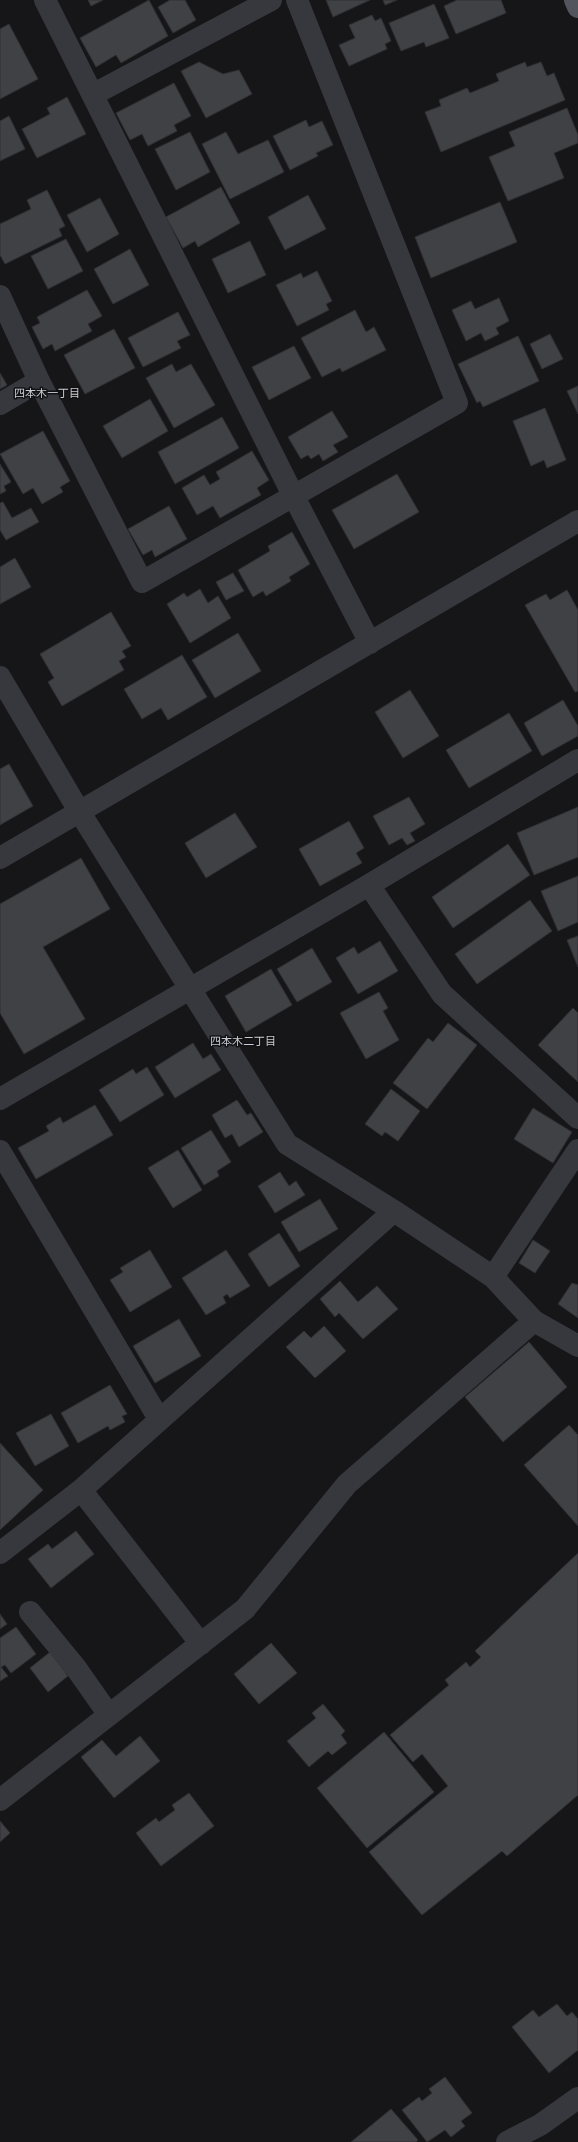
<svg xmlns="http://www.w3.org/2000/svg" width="578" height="2142" font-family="'PT Sans','Noto Sans JP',sans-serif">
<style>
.building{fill:#404145;stroke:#303034}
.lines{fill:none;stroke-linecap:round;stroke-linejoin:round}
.minor{stroke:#37383d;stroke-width:22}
.major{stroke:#53555c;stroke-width:22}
.labels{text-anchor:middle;stroke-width:3;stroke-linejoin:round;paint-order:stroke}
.neighbourhood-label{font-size:11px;fill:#c9ccd4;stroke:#111113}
</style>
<rect width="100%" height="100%" fill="#161618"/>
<!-- building -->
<path class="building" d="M88,0H103L91,6Z
M149,0L168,36L121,63L116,55L96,67L80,38Z
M170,0H185L196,20L173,33L158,7Z
M326,0H370L333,17Z
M383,0H397L385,5Z
M457,0H501L506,13L456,34L444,6Z
M434,4L449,38L426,47L424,42L401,51L389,23Z
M372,15L375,21L381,18L391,41L385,44L387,49L349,66L339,45L355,38L349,25Z
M9,24L38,79L0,99V29Z
M199,62L223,74L239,70L252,94L206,118L181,71Z
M525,62L527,67L541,62L547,76L554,73L565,100L441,152L425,112L441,106L439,100L467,88L470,93L499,81L496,74Z
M174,83L191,116L174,125L177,131L148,146L142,134L130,140L116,113Z
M67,97L86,134L37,158L22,129L50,114L47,108Z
M567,108L578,135V143L554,153L564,178L508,201L489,157L515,146L509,132Z
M9,116L25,149L0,161V121Z
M306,120L309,127L322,121L333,145L316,153L318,156L290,170L273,136Z
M190,132L210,172L176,190L155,149Z
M226,132L238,154L268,140L284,172L230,199L202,144Z
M221,187L240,223L198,247L195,241L183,248L166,217Z
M47,190L65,226L59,229L62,236L5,264L0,255V224L31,209L27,200Z
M308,195L326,229L285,250L268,217Z
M100,198L119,234L87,252L67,215Z
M500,202L517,242L431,278L415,237Z
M66,239L83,271L48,289L31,256Z
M250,241L266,275L228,293L212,259Z
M130,249L149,285L113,304L94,269Z
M317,271L332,301L326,304L329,310L297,326L276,285L301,273L303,278Z
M87,290L102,316L88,324L92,331L55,351L52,344L43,349L32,327L40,323L37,317Z
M499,298L509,321L496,328L499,334L485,341L481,333L466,341L452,310L471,301L475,309Z
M355,310L366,332L374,327L386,350L342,372L340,368L322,377L301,338Z
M178,312L190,335L177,341L181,348L143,367L128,338Z
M114,329L135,368L85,394L64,355Z
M550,334L563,359L542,369L530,344Z
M518,336L539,381L483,407L480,401L477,403L458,364Z
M294,346L311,378L269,400L252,367Z
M172,364L176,372L191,364L215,405L174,428L146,378Z
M0,373L7,385L0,389Z
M578,386V414L567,391Z
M150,399L168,431L122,458L103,426Z
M545,408L566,460L547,468L544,460L531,466L513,421Z
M332,411L348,437L333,445L338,452L323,461L319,454L311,459L308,455L301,459L288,437Z
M222,417L239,448L175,484L158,452Z
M43,431L70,481L60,487L63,492L42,504L33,488L23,494L0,454Z
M252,451L269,480L257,488L261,495L220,518L213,506L197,515L182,488L204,475L210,485L220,479L216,472Z
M0,464L11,482L4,486L6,491L0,494Z
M397,474L419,512L354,549L332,510Z
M3,502L12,518L31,508L39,522L6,540L0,530V503Z
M169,506L187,539L155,557L152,550L143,555L128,529Z
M292,532L310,564L289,577L291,581L266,596L263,591L253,597L238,570L270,551L268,546Z
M15,558L31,587L0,604V567Z
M233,573L244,591L226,600L216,582Z
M200,589L208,603L218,596L231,618L190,643L167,604L184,593L187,597Z
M567,590L578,610V691L575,692L525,605L546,594L550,600Z
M111,612L131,646L122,651L126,657L119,661L124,670L62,706L48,682L54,678L40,654Z
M238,633L261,671L215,698L192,660Z
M182,655L207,697L168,720L161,708L142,719L124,689Z
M410,690L439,736L403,758L375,712Z
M563,700L578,726V736L542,756L524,723Z
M509,713L532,751L469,788L446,750Z
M9,764L33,806L0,825V769Z
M409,797L425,824L410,833L415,841L407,845L402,838L389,845L373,816Z
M578,807V857L534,875L517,833Z
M235,813L257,847L206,878L185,843Z
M349,821L364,848L356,853L362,863L320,886L299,849Z
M508,844L530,875L453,928L432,897Z
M81,858L110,909L43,947L85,1019L24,1054L0,1013V904Z
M578,876V922L558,931L541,891Z
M530,900L552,931L477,984L455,954Z
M578,936V967L567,940Z
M380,941L398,971L358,994L336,958L354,947L358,954Z
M312,948L332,982L297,1002L277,969Z
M271,969L292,1005L246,1032L225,996Z
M379,992L388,1008L383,1011L399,1040L366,1059L340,1013Z
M573,1008L578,1013V1082L538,1045Z
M448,1023L477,1045L427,1109L393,1083L428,1038L433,1042Z
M193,1043L203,1059L211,1054L221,1070L175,1098L155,1067Z
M147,1067L164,1095L120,1122L99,1090L133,1069L136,1074Z
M391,1089L420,1111L398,1141L385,1132L382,1136L365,1124Z
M237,1100L247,1115L251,1113L263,1132L239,1147L232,1134L225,1138L212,1115Z
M95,1105L113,1135L36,1179L18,1148L49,1131L46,1126L60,1117L63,1123Z
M533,1108L572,1132L553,1163L514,1139Z
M211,1130L231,1162L217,1171L219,1176L204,1185L181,1148Z
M178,1150L202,1190L173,1208L148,1168Z
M280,1172L289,1186L296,1181L305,1195L275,1213L258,1186Z
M320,1199L338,1229L299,1252L281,1222Z
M279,1233L300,1266L269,1287L248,1254Z
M533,1240L550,1251L535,1273L519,1263Z
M150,1250L172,1287L130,1312L110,1280L123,1272L120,1268Z
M226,1250L250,1286L230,1298L227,1294L223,1297L226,1303L206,1315L182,1278Z
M340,1281L358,1302L377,1286L398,1309L363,1339L339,1313L335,1317L320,1299Z
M572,1283L578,1285V1318L558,1304Z
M179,1319L201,1356L155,1383L133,1346Z
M324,1326L346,1351L315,1378L286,1347L304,1331L311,1338Z
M529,1342L567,1387L503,1442L465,1397Z
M110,1385L127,1414L122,1416L125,1422L110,1430L108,1426L78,1443L61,1413Z
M51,1414L69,1446L35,1466L16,1433Z
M569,1425L578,1435V1526L524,1465Z
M0,1443L43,1490L0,1530Z
M76,1531L94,1554L51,1588L28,1559L48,1544L52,1549Z
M578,1553V1795L507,1856L502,1851L422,1915L369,1852L448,1786L422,1754L413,1762L390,1735L449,1685L445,1680L466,1662L470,1667L481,1657L475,1651Z
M0,1614L7,1624L0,1629Z
M16,1627L36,1654L11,1673L5,1665L1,1667L8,1676L0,1681V1638Z
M271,1643L297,1673L259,1704L234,1674Z
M50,1652L68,1676L48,1692L30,1668Z
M323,1704L345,1731L341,1735L347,1743L332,1755L328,1751L309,1767L287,1741L316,1718L312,1713Z
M384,1732L434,1792L367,1848L317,1788Z
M140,1736L160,1761L114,1798L81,1757L102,1740L116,1756Z
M189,1793L214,1826L161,1866L136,1833L156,1818L159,1822L175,1810L172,1805Z
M0,1821L10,1833L0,1842Z
M557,2004L567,2016L572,2012L578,2019V2050L549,2073L512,2027L533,2010L539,2017Z
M445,2077L472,2113L461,2121L465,2126L451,2137L445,2130L427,2142L402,2110L419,2097L422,2101L432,2093L429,2089Z
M391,2109L418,2140L416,2142H351Z"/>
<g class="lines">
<!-- minor -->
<path class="minor" d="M45,0L293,495L370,643
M94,94L271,0
M0,296L39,381L142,582L457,403L297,0
M0,404L39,381
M0,677L79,811L287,1144L394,1211L493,1277L534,1321L578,1346
M578,760L369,885L442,994L578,1118
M0,858L578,521
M0,1099L369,885
M0,1151L159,1419
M493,1277L578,1150
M81,1490L201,1644
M0,1553L81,1490L394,1211
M30,1612L76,1668L109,1715
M0,1800L245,1609L347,1484L534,1321
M507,2142L540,2125L578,2098"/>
<!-- major -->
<path class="major" d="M575,0L578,7"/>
</g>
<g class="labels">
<!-- neighbourhood labels -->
<g class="neighbourhood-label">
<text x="47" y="397">四本木一丁目</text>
<text x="243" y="1045">四本木二丁目</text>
</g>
</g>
</svg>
